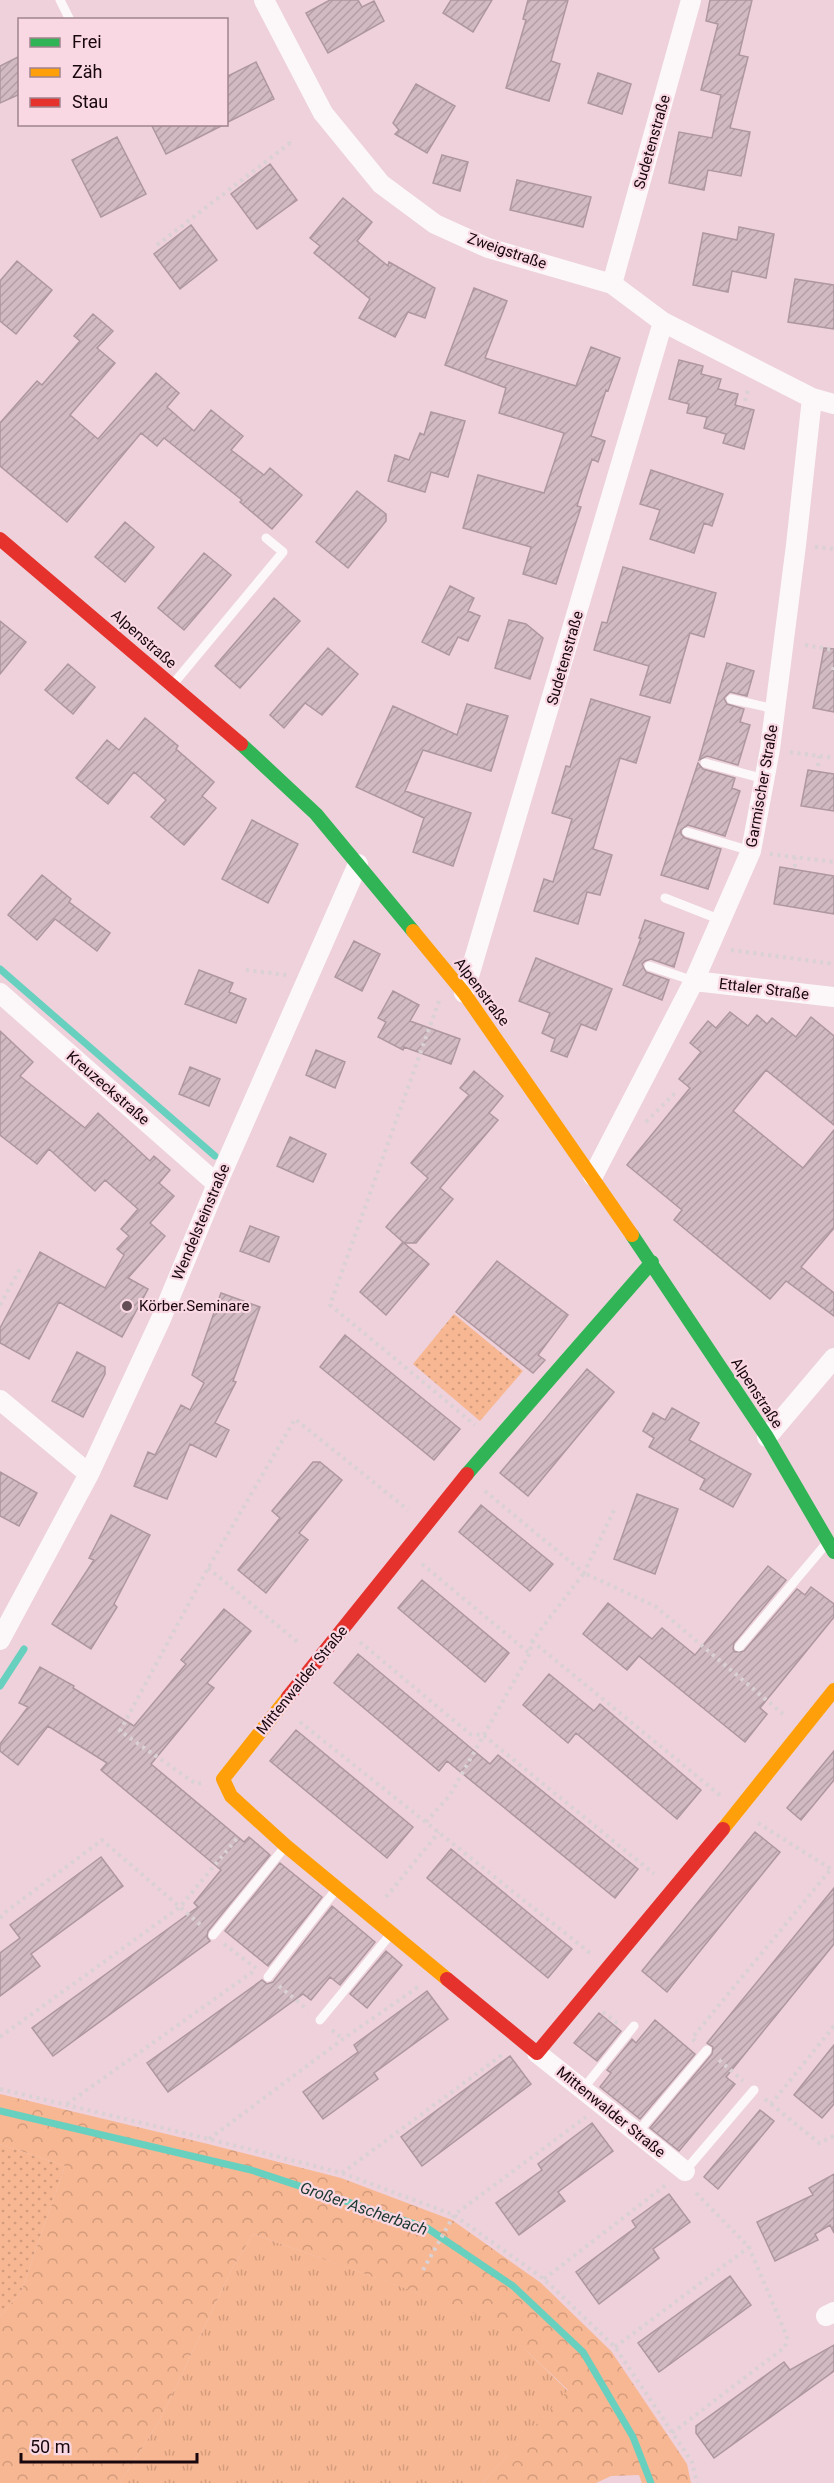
<svg xmlns="http://www.w3.org/2000/svg" width="834" height="2483" font-family="Roboto,sans-serif">
<style>
.grass{fill:url(#grass-tufts)}
.forest{fill:url(#forest-crowns)}
.park{fill:url(#park-dots)}
.lines{fill:none;stroke-linecap:round;stroke-linejoin:round}
.stream{stroke:#67d0bf;stroke-width:7}
.building{fill:url(#building-hatch);stroke:#ae979f;stroke-width:1.5}
.path{stroke:#dad1d4;stroke-width:4;stroke-dasharray:3 4.5;stroke-linecap:butt}
.lane{stroke:#fcf8f9;stroke-width:9}
.street{stroke:#fcf8f9;stroke-width:20}
.fast{stroke:#30b455;stroke-width:14}
.slow{stroke:#ff9f0a;stroke-width:14}
.jam{stroke:#e5322d;stroke-width:14}
.poi-dot{fill:#644e55;stroke:#fad8e3;stroke-width:2}
.labels{text-anchor:middle;stroke-width:4.5;stroke-linejoin:round;paint-order:stroke}
.street-label{font-size:15px;fill:#19070e;stroke:#fad8e3}
.poi-label{font-size:15px;fill:#19070e;stroke:#fad8e3;text-anchor:start}
.water-label{font-size:16px;font-style:italic;fill:#183831;stroke:#fad8e3}
</style>
<defs>
<pattern id="grass-tufts" width="24" height="20" patternUnits="userSpaceOnUse" patternTransform="scale(1.5)"><rect width="24" height="20" fill="#f7b792"/><path d="M3 7l-1-3M5 7V3M7 7l1-3M15 17l-1-3M17 17v-4M19 17l1-3" fill="none" stroke="#d39c7d"/></pattern>
<pattern id="forest-crowns" width="20" height="18" patternUnits="userSpaceOnUse" patternTransform="scale(1.5)"><rect width="20" height="18" fill="#f7b792"/><path d="M2 6a3 3 0 1 1 6 0M12 15a3 3 0 1 1 6 0" fill="none" stroke="#d39c7d"/></pattern>
<pattern id="park-dots" width="8" height="8" patternUnits="userSpaceOnUse" patternTransform="scale(1.5)"><rect width="8" height="8" fill="#f7b792"/><path d="M2 2h.1M6 6h.1" fill="none" stroke="#d39c7d" stroke-width="1.8" stroke-linecap="round"/></pattern>
<pattern id="building-hatch" width="6" height="6" patternUnits="userSpaceOnUse" patternTransform="scale(1.5)"><rect width="6" height="6" fill="#d2bac2"/><path d="M-1 1l2-2M0 6l6-6M5 7l2-2" fill="none" stroke="#b49ea6"/></pattern>
</defs>
<rect width="100%" height="100%" fill="#eed1da"/>
<!-- grass -->
<path class="grass" d="M253,2234L495,2320L568,2391L482,2483H120L160,2420L233,2267Z"/>
<!-- forest -->
<path class="forest" d="M0,2094L208,2144L341,2178L452,2220L541,2283L611,2351L687,2464L691,2483H642L639,2475L611,2476L596,2483H482L568,2390L494,2320L253,2234L233,2267L160,2420L120,2483H0V2316L21,2292L65,2166L0,2144Z"/>
<!-- park -->
<path class="park" d="M454,1314L523,1371L480,1421L413,1364Z
M0,2144L65,2166L21,2292L0,2316Z"/>
<g class="lines">
<!-- stream -->
<path class="stream" d="M0,969L215,1156
M0,1686L24,1649
M0,2111L251,2170L427,2228L513,2286L583,2352L633,2437L651,2483"/>
</g>
<!-- building -->
<path class="building" d="M330,0H358L362,7L374,1L384,21L328,53L306,13Z
M451,0H492L473,32L443,13Z
M528,0H568L551,61L560,64L549,101L506,88L526,20L523,19Z
M710,0H752L739,55L748,57L730,128L750,132L741,176L708,170L704,190L669,183L679,132L712,138L721,95L701,90L718,24L706,21Z
M20,56V94L0,103V66Z
M256,62L274,99L226,123V77Z
M598,73L631,84L622,114L588,103Z
M416,84L455,106L427,153L395,134L399,130L393,123Z
M151,124H225L166,154Z
M117,137L146,194L101,217L72,160Z
M442,155L468,162L460,191L433,183Z
M270,164L297,200L257,229L231,194Z
M517,180L591,197L583,227L510,210Z
M343,198L372,222L357,241L388,266L389,262L435,288L425,318L408,312L395,337L359,318L370,299L314,253L320,246L310,238Z
M191,225L217,260L180,289L154,254Z
M739,227L774,234L766,278L732,271L728,292L693,285L703,233L737,240Z
M17,261L52,290L16,334L0,321V281Z
M795,279L834,285V329L788,322Z
M474,288L507,301L485,358L576,386L591,347L620,358L608,391L606,390L591,436L605,441L598,462L592,459L577,506L581,507L556,584L523,574L531,547L463,528L478,475L544,493L564,433L499,413L506,388L445,365Z
M93,314L113,331L97,348L115,363L70,415L98,439L156,373L179,393L167,407L194,431L211,410L243,436L231,450L264,475L270,468L302,495L272,529L240,502L242,500L164,438L157,446L141,433L67,522L0,466V423L37,381L42,385L80,341L74,336Z
M679,360L703,366L701,374L721,379L718,389L738,394L735,405L754,410L744,449L723,443L726,434L704,428L707,417L687,413L689,404L669,399Z
M431,412L465,421L448,477L431,472L425,492L388,481L395,455L409,460L420,433L424,435Z
M651,470L723,494L712,526L704,523L694,553L650,539L660,510L640,504Z
M357,491L386,514V521L348,568L316,542Z
M125,522L154,547L125,582L95,557Z
M204,553L231,575L184,630L158,608Z
M623,567L716,593L704,637L690,633L670,703L640,695L649,666L594,650L602,622L607,623Z
M450,586L474,598L468,611L480,616L468,641L458,637L449,655L422,642Z
M274,598L300,621L240,688L215,666Z
M509,620L526,624L543,638L530,679L495,668Z
M0,621L26,642L0,674Z
M328,648L358,674L322,715L305,703L284,728L270,715Z
M824,648L834,649V712L813,708Z
M727,663L754,671L747,696L730,692L724,698L727,704L744,709L740,722L750,725L738,765L707,756L699,760Z
M68,664L95,687L73,714L45,690Z
M591,699L650,717L636,763L620,758L593,849L612,855L600,895L587,892L578,924L534,911L544,879L553,882L572,819L552,813L566,766L570,767Z
M467,704L508,716L491,771L423,750L405,791L471,813L453,866L413,852L424,818L356,787L393,706L457,735Z
M145,718L178,746L176,749L214,782L202,796L216,808L184,845L151,817L166,800L134,772L108,804L76,778L107,740L119,750Z
M698,763L703,769L735,778L732,788L740,791L725,836L688,825L681,830V834L685,838L721,849L708,889L661,875Z
M808,770L834,774V811L801,806Z
M252,820L298,844L268,903L222,879Z
M780,867L834,876V914L774,904Z
M42,875L71,899L69,902L110,933L97,951L55,919L37,940L8,915Z
M645,920L684,933L674,967L651,959L645,961L642,964L646,972L669,980L662,1000L623,985L641,938H639Z
M354,941L380,954L362,991L335,977Z
M536,958L612,989L596,1030L581,1024L567,1057L551,1051L555,1039L542,1033L550,1013L519,1001Z
M199,970L233,983L229,992L246,999L236,1023L185,1004Z
M393,991L419,1005L410,1021L460,1039L451,1064L404,1047L403,1050L378,1037L386,1022L378,1018Z
M730,1012L748,1026L757,1015L767,1024L772,1018L796,1037L811,1017L834,1036V1125L766,1070L733,1111L803,1168L834,1130V1228L801,1267L834,1293V1316L786,1281L770,1299L674,1220L682,1210L627,1165L690,1088L679,1079L701,1052L690,1043L708,1021L716,1028Z
M0,1031L33,1062L20,1076L85,1128L98,1113L150,1161L154,1156L170,1170L159,1183L174,1196L150,1223L165,1236L128,1278L148,1289L122,1337L59,1302L29,1359L0,1343V1328L40,1252L105,1288L124,1255L117,1249L129,1236L121,1229L138,1209L105,1180L95,1191L49,1149L37,1164L0,1135Z
M316,1050L345,1062L335,1088L306,1075Z
M190,1067L220,1079L209,1106L179,1094Z
M474,1071L503,1096L489,1113L498,1120L440,1188L453,1199L416,1243H404L429,1264L386,1315L360,1292L403,1242L386,1227L428,1178L411,1163L469,1095L460,1088Z
M290,1137L326,1154L313,1182L277,1166Z
M250,1226L279,1237L269,1262L240,1251Z
M497,1261L568,1315L538,1355L545,1360L533,1373L456,1312Z
M221,1293L260,1307L233,1381L236,1382L215,1423L229,1430L216,1457L190,1444L167,1499L134,1486L148,1452L155,1455L181,1405L190,1410L204,1383L192,1375Z
M345,1335L460,1429L434,1460L320,1367Z
M77,1352L105,1367V1374L83,1417L52,1401Z
M587,1369L614,1392L528,1496L500,1473Z
M672,1408L699,1423L689,1440L751,1474L733,1507L700,1489L705,1479L649,1447L654,1438L643,1431L653,1413L665,1420Z
M313,1462H320L342,1480L299,1533L308,1540L266,1593L238,1570L280,1518L272,1511Z
M0,1472L37,1493L19,1526L0,1516Z
M637,1494L678,1509L655,1574L614,1559Z
M481,1505L553,1564L530,1591L459,1532Z
M111,1515L150,1535L114,1604L117,1607L91,1649L52,1624L94,1560L89,1558Z
M768,1566L786,1580L734,1643L733,1649L735,1652L744,1651L797,1589L805,1595L811,1587L834,1604V1617L760,1708L767,1714L745,1742L639,1656L627,1670L583,1634L608,1603L652,1639L662,1628L695,1655Z
M422,1580L509,1653L485,1682L398,1608Z
M224,1609L251,1631L207,1683L214,1688L151,1764L244,1842L249,1837L270,1855L208,1931L207,1937L210,1941L53,2056L32,2028L198,1907L194,1903L221,1870L101,1770L107,1763L48,1726L18,1765L0,1751V1744L28,1707L19,1703L40,1667L74,1686L73,1688L134,1726L186,1664L181,1660Z
M358,1654L490,1764L498,1755L638,1869L615,1898L447,1761L439,1771L334,1683Z
M549,1674L594,1711L600,1704L701,1790L677,1819L576,1733L568,1743L523,1705Z
M296,1730L413,1827L387,1858L270,1761Z
M834,1751V1780L801,1820L787,1808Z
M755,1832L780,1852L667,1992L642,1971Z
M451,1849L572,1949L548,1978L427,1878Z
M101,1857L123,1886L31,1954L40,1966L0,1996V1953L20,1938L10,1925Z
M280,1863L322,1897L268,1966L225,1931Z
M834,1888V1944L726,2077L735,2084L679,2151L650,2128L712,2054L713,2047L707,2043Z
M332,1906L375,1942L340,1985L330,1977L311,2000L303,1994L168,2092L147,2063L262,1980L267,1984L273,1982Z
M386,1951L402,1965L367,2008L350,1994Z
M427,1991L448,2019L374,2073L378,2079L323,2119L303,2092L358,2052L354,2045Z
M599,2013L621,2031L597,2061L574,2043Z
M655,2020L695,2054L640,2119L600,2087L611,2073L607,2070L632,2039L636,2043Z
M834,2045V2104L822,2118L794,2095Z
M510,2056L531,2084L422,2166L401,2137Z
M760,2110L774,2121L718,2189L704,2177Z
M592,2123L613,2151L558,2192L565,2201L519,2235L496,2203L542,2170L538,2164Z
M834,2174V2233L830,2225L815,2234L818,2240L775,2261L757,2222L813,2195L809,2188Z
M669,2194L690,2222L653,2249L659,2258L599,2304L576,2272L636,2227L632,2221Z
M730,2276L751,2305L659,2372L638,2343Z
M834,2345V2371L714,2458L696,2433V2426L784,2362L790,2370Z"/>
<g class="lines">
<!-- path -->
<path class="path" d="M157,245L290,143L292,147
M745,401L749,387
M815,547L834,549
M805,645L834,650
M833,670L834,664
M790,752L834,758
M818,766L819,756
M770,854L834,862
M795,867V857
M731,950L834,964
M246,970L287,975
M439,1001L330,1305L475,1425
M646,1122L677,1091
M0,1305L21,1267
M485,1491L584,1573L615,1508
M422,1564L529,1653
M208,1568L300,1644
M532,1641L721,1796
M360,1642L470,1734L483,1735L654,1874
M300,1722L590,1953
M201,1783L196,1784L120,1731L208,1568L295,1419L408,1510
M426,1822L450,1795L530,1653L532,1641L584,1573L655,1606L783,1714
M758,1823L834,1871
M386,1897L439,1832
M0,1918L7,1911L102,1840L202,1926
M224,1944L256,1968
M279,1986L308,2010
M603,2012L618,2024
M332,2030L343,2039
M0,2037L180,1907L238,1837
M695,2041L692,2038L831,1869
M719,2060L743,2081
M0,2089L209,2139L342,2173L454,2215L544,2279L615,2347L692,2462L697,2483
M765,2099L771,2104L834,2026
M67,2104L254,1971
M771,2104L819,2143L834,2136
M209,2139L343,2039L418,1987
M342,2173L502,2055
M423,2270L454,2215L586,2117
M544,2279L667,2184
M615,2347L749,2247
M672,2433L785,2347L787,2337L749,2247L693,2190"/>
<!-- lane -->
<path class="lane" d="M60,0L70,20
M174,683L283,552L266,538
M731,699L775,709
M705,763L764,779
M687,832L751,851
M665,898L721,920
M649,966L694,981
M739,1647L826,1544
M213,1935L284,1848
M268,1977L335,1891
M320,2020L390,1935
M582,2090L634,2026
M637,2133L707,2050
M685,2171L754,2090"/>
<!-- street -->
<path class="street" d="M264,0L323,113L381,184L435,224L488,248L612,284L663,322L812,398L834,404
M612,284L691,0
M694,981L834,997
M0,993L217,1184
M464,993L663,322
M593,1176L694,981L751,851L770,749L796,545L812,398
M0,1400L89,1474
M767,1437L834,1358
M0,1640L89,1474L161,1319L217,1184L358,864
M537,2053L685,2171
M826,2316L834,2312"/>
<!-- fast -->
<path class="fast" d="M241,744L316,814L413,931
M632,1235L767,1437L834,1552
M467,1474L652,1262"/>
<!-- slow -->
<path class="slow" d="M413,931L464,993L632,1235
M288,1697L223,1779L231,1796L286,1846L447,1979
M723,1829L834,1690"/>
<!-- jam -->
<path class="jam" d="M0,539L241,744
M288,1697L467,1474
M447,1979L537,2053L723,1829"/>
</g>
<!-- markers -->
<circle class="poi-dot" cx="127" cy="1306" r="6"/>
<g class="labels">
<!-- street labels -->
<g class="street-label">
<text transform="translate(652 142) rotate(-74)" y="5">Sudetenstraße</text>
<text transform="translate(507 251) rotate(19)" y="5">Zweigstraße</text>
<text transform="translate(144 639) rotate(41)" y="5">Alpenstraße</text>
<text transform="translate(565 658) rotate(-74)" y="5">Sudetenstraße</text>
<text transform="translate(762 786) rotate(-80)" y="5">Garmischer Straße</text>
<text transform="translate(764 989) rotate(7)" y="5">Ettaler Straße</text>
<text transform="translate(482 992) rotate(53)" y="5">Alpenstraße</text>
<text transform="translate(108 1088) rotate(41)" y="5">Kreuzeckstraße</text>
<text transform="translate(201 1222) rotate(-67)" y="5">Wendelsteinstraße</text>
<text transform="translate(757 1393) rotate(57)" y="5">Alpenstraße</text>
<text transform="translate(302 1680) rotate(-51)" y="5">Mittenwalder Straße</text>
<text transform="translate(611 2112) rotate(39)" y="5">Mittenwalder Straße</text>
</g>
<!-- poi labels -->
<g class="poi-label">
<text x="139" y="1311">Körber.Seminare</text>
</g>
<!-- water labels -->
<g class="water-label">
<text transform="translate(364 2208) rotate(19)" y="6">Großer Ascherbach</text>
</g>
</g>
<!-- legend -->
<rect x="18" y="18" width="210" height="108" fill="#fad8e3" stroke="#a0848e" stroke-width="1.5"/>
<rect x="30" y="38" width="30" height="9" fill="#30b455" stroke="#a0848e" stroke-width="1.5"/>
<text x="72" y="48" font-size="18" fill="#19070e">Frei</text>
<rect x="30" y="68" width="30" height="9" fill="#ff9f0a" stroke="#a0848e" stroke-width="1.5"/>
<text x="72" y="78" font-size="18" fill="#19070e">Zäh</text>
<rect x="30" y="98" width="30" height="9" fill="#e5322d" stroke="#a0848e" stroke-width="1.5"/>
<text x="72" y="108" font-size="18" fill="#19070e">Stau</text>
<!-- scale -->
<path d="M21 2453v9h176v-9" fill="none" stroke="#19070e" stroke-width="3"/>
<text x="30" y="2453" font-size="18" fill="#19070e" stroke="#fad8e3" stroke-width="4.5" paint-order="stroke">50 m</text>
</svg>
